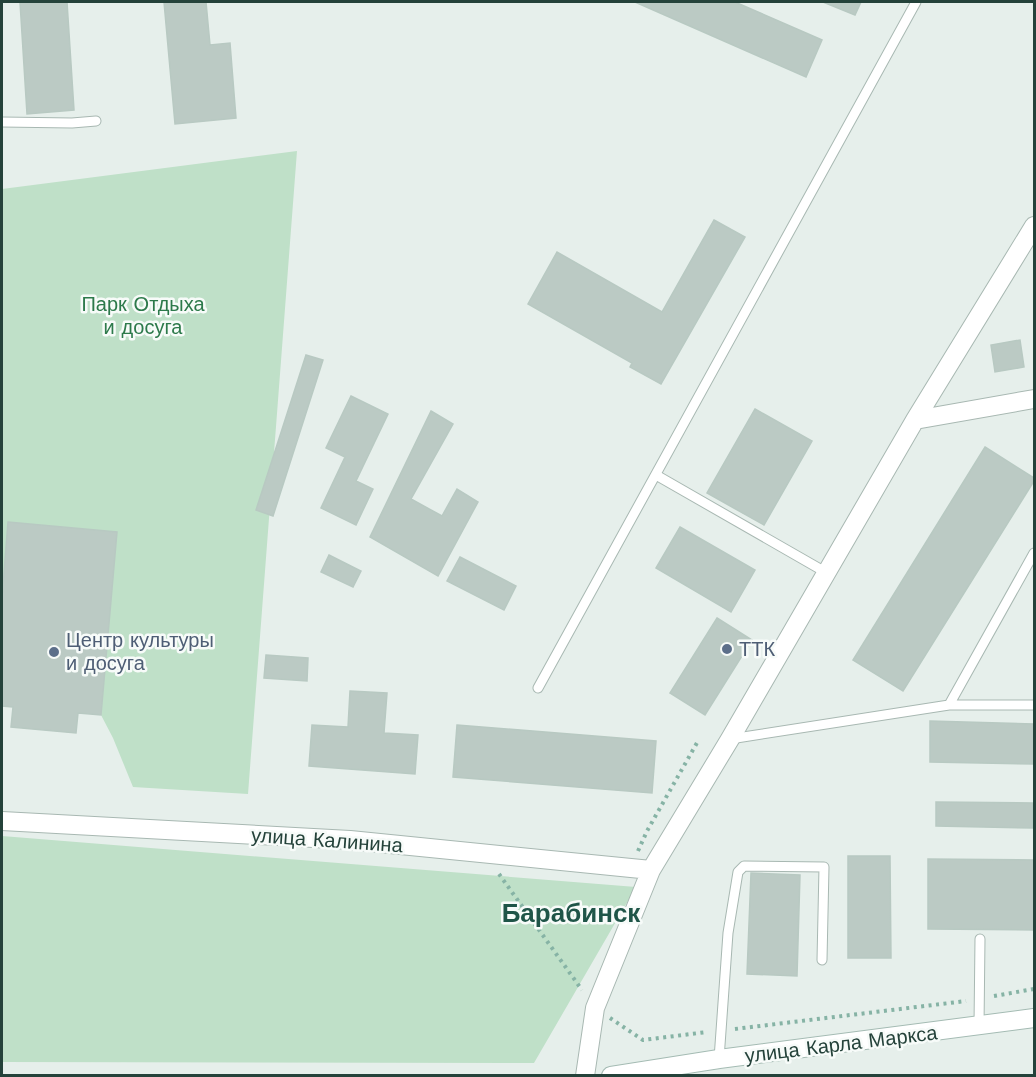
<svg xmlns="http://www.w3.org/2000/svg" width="1036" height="1077" font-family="'Work Sans',sans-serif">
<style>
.green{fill:#bfe0c8}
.building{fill:#bbcac4;stroke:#b8c9c2;stroke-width:1.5}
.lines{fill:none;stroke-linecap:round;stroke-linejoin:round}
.lane-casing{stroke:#a8b8b2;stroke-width:11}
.street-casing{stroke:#a8b8b2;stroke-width:20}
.secondary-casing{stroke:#a4bbb3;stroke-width:20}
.path{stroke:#86b3a5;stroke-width:4;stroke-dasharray:3 4.5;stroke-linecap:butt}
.lane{stroke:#fff;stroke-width:9}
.street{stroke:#fff;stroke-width:18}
.secondary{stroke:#fff;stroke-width:18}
.service-dot{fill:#5c6f8a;stroke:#f7fbf9;stroke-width:2}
.labels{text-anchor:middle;stroke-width:5;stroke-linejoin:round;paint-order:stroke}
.park-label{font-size:20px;fill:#2d7a4b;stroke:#f7fbf9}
.service-label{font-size:20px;fill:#4e5e75;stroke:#f7fbf9;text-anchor:start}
.street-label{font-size:20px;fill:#24423a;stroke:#f7fbf9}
.district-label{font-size:26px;font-weight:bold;fill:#1f5548;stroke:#f7fbf9}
</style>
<rect width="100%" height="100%" fill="#e6efeb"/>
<!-- green -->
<path class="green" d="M297,151L248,794L133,787L113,738L101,715L117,532L8,522L2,598V189Z
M2,836L636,887L534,1063L2,1062Z"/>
<!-- building -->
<path class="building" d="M20,2H67L74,110L27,114Z
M164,2H206L210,45L230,43L236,118L175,124Z
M635,2H735L822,40L806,77Z
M823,2H861L855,15Z
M714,220L745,237L661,384L630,367L632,363L528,304L557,252L662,312Z
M1020,340L1024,367L995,372L991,345Z
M306,355L323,360L273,516L256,510Z
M351,396L388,414L356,481L373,489L356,525L321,508L345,457L326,448Z
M755,409L812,441L764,525L707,493Z
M431,411L453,424L411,499L442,516L457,489L478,502L438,576L370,537Z
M985,447L1034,478V481L903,691L853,660Z
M8,522L117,532L101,715L78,713L76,733L11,727L13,707L2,706V598Z
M680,527L755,570L731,612L656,568Z
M329,555L361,571L353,587L321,572Z
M460,557L516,586L504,610L447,581Z
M717,618L752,640L705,715L670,693Z
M266,655L308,658L307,681L264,678Z
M350,691L387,693L384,733L418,735L415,774L309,766L312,725L348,727Z
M930,721L1034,724V764L930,762Z
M457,725L656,741L652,793L453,777Z
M936,802L1033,803V828L936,826Z
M848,856H890L891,958H848Z
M928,859L1034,860V930L928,929Z
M751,873L800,875L797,976L747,974Z"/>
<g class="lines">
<!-- lane casing -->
<g class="lane-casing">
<path id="lane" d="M2,122L72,123L96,121
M656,475L827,573
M538,688L916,2
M949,705L1034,553
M730,739L949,705H1034
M979,1026L980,939
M719,1059L728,933L738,872L744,866L824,867L822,960"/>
</g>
<!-- street casing -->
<g class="street-casing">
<path id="street" d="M915,420L1034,399
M2,821L350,840L651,870
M585,1076L595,1008L651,870L730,739L915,420L1034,226"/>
</g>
<!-- secondary casing -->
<g class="secondary-casing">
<path id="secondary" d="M611,1076L719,1059L1034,1018"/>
</g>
<!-- path -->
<path class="path" d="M638,851L647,831L698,741
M499,874L582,990
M994,996L1034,989
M610,1018L643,1040L707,1032
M735,1029L966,1001"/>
<!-- lane -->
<use href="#lane" class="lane"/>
<!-- street -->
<use href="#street" class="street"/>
<!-- secondary -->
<use href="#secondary" class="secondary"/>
</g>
<!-- markers -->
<g class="service-dot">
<circle cx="727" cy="649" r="6"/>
<circle cx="54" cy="652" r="6"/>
</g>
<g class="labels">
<!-- park labels -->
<g class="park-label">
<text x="143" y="311">Парк Отдыха<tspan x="143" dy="23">и досуга</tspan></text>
</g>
<!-- service labels -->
<g class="service-label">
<text x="66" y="647">Центр культуры<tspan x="66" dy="23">и досуга</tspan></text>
<text x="739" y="656">ТТК</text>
</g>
<!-- street labels -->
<g class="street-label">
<text transform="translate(327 840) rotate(4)" y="7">улица Калинина</text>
<text transform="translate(841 1044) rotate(-7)" y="7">улица Карла Маркса</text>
</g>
<!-- district labels -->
<g class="district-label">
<text x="571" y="922">Барабинск</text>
</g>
</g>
<!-- border -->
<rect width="1036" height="1077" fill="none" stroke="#24423a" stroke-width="6"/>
</svg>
